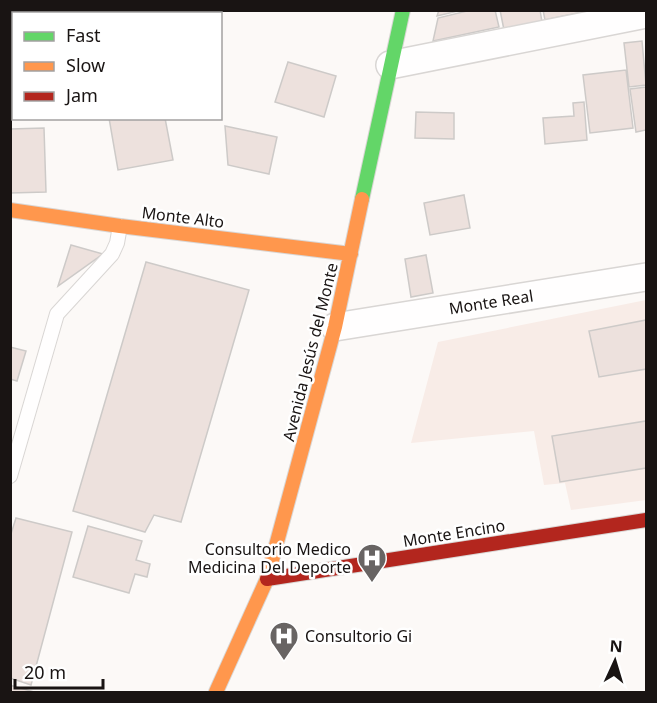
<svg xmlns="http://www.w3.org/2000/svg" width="657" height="703" font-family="'Noto Sans',sans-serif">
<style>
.built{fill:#f8ece7}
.building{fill:#ede1dd;stroke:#cdcac8;stroke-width:1.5}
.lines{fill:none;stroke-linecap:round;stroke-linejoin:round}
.lane-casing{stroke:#d9d6d4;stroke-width:16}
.street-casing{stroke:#d9d6d4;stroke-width:30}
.fast-casing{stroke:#d9d6d4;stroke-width:16}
.slow-casing{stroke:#d9d6d4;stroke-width:16}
.jam-casing{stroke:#d9d6d4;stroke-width:16}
.lane{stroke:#fffefe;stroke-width:14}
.street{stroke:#fffefe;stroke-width:27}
.fast{stroke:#63d668;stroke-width:14}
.slow{stroke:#ff974d;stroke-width:14}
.jam{stroke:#b3261e;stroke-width:14}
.labels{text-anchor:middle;stroke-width:5;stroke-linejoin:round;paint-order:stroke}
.street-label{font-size:16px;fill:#191413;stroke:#fff}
.poi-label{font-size:16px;fill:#191413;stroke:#fff;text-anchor:end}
</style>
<rect width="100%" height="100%" fill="#fcf9f7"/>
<!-- built -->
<path class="built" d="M646,300V500L571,510L565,483L544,485L534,431L411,443L438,342Z"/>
<!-- building -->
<path class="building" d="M439,10H462L437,16Z
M471,10H495L499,27L433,41L438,18Z
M500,10H540L542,22L504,30Z
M543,10H582V12L545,20Z
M642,41L646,85L629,87L624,43Z
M288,62L336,76L324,117L275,102Z
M626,70L633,128L590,133L583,75Z
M646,87V130L636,132L630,89Z
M584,102L587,140L545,144L543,118L574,116L573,103Z
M416,112L454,113V139L415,138Z
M109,118H165L173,160L118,170Z
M225,126L277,137L269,174L228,165Z
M44,128L46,192L10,193V129Z
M464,195L470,228L430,235L424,203Z
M71,245L103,254L58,286Z
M426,255L433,293L411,297L405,259Z
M146,262L249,290L181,522L154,515L145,532L73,511Z
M646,320V369L599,377L589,331Z
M10,347L26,351L17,381L10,379Z
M646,421V468L560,482L552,436Z
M16,518L72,532L31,685L10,678V537Z
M88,526L142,541L136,560L150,564L147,577L135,574L129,593L73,577Z
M10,685L34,692H10Z"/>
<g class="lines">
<!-- lane casing -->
<g class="lane-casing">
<path id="lane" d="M10,476L57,314L112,254L117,243L120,226"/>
</g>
<!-- street casing -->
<g class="street-casing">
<path id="street" d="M390,65L646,14
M335,327L646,277"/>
</g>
<!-- fast casing -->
<g class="fast-casing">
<path id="fast" d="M362,199L403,10"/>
</g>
<!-- slow casing -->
<g class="slow-casing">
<path id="slow" d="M10,210L120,226L351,254
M216,692L267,579L335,327L362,199"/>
</g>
<!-- jam casing -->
<g class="jam-casing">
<path id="jam" d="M267,579L646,520"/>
</g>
<!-- lane -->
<use href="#lane" class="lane"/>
<!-- street -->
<use href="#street" class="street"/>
<!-- fast -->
<use href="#fast" class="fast"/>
<!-- slow -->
<use href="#slow" class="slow"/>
<!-- jam -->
<use href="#jam" class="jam"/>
</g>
<!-- icons -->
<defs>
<g id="hospital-pin" transform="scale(1.5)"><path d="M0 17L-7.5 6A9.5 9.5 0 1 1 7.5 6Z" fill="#686463" stroke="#fff"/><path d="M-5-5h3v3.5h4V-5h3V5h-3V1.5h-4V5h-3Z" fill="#fff"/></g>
</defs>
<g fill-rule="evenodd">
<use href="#hospital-pin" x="372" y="558"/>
<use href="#hospital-pin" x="284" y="636"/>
</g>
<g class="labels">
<!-- street labels -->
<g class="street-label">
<text transform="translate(183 217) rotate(7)" y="6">Monte Alto</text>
<text transform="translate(491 302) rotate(-9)" y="6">Monte Real</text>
<text transform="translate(310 352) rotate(-76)" y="6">Avenida Jesús del Monte</text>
<text transform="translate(454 533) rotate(-9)" y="6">Monte Encino</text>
</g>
<!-- poi labels -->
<g class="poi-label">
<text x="351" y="555">Consultorio Medico<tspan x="351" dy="18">Medicina Del Deporte</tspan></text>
<text x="305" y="642" text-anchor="start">Consultorio Gi</text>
</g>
</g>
<!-- border -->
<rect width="657" height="703" fill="none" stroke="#191413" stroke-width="24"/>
<!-- legend -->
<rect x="12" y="12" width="210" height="108" fill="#ffffff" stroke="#a3a1a1" stroke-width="1.5"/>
<rect x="24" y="32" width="30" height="9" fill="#63d668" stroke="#a3a1a1" stroke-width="1.5"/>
<text x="66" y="42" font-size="18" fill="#191413">Fast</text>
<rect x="24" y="62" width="30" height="9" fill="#ff974d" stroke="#a3a1a1" stroke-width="1.5"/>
<text x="66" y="72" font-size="18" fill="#191413">Slow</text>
<rect x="24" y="92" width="30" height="9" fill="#b3261e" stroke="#a3a1a1" stroke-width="1.5"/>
<text x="66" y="102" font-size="18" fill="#191413">Jam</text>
<!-- north arrow -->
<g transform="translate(615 661) rotate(4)" stroke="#ffffff" stroke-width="4.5" paint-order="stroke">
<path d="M0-4.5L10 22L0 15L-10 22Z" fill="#191413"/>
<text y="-9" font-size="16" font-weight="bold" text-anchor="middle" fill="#191413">N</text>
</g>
<!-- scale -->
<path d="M15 679v9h88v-9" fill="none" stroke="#191413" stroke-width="3"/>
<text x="24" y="679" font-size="18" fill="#191413" stroke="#ffffff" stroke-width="4.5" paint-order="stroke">20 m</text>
</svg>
